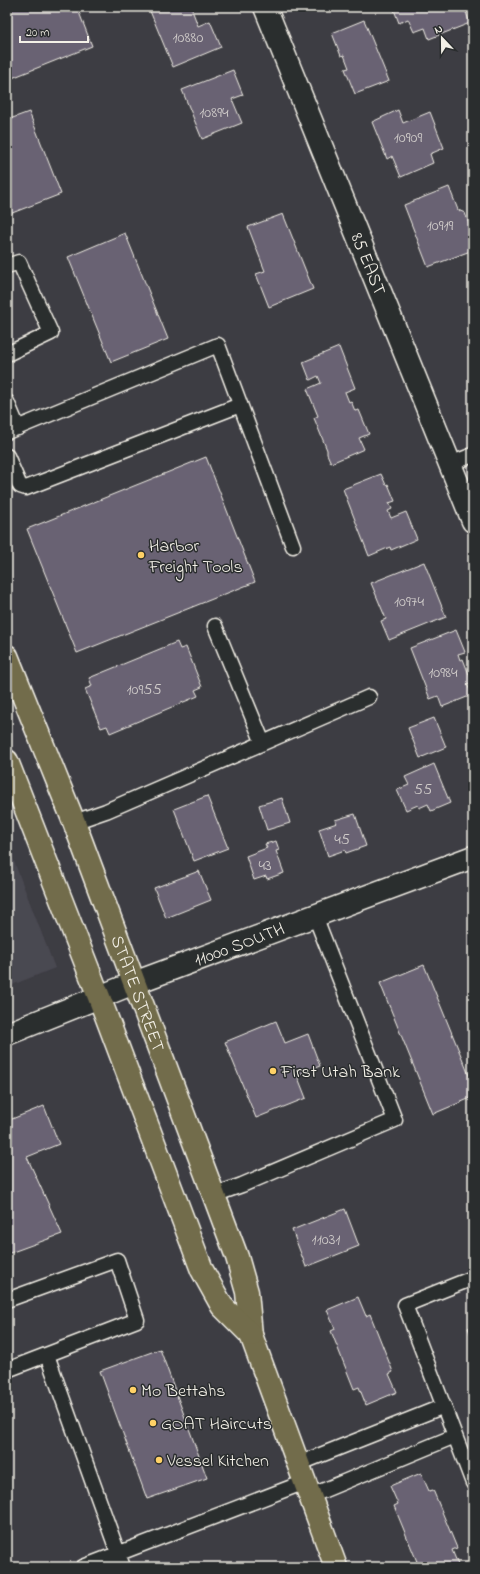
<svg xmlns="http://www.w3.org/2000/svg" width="480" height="1574" font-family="'Indie Flower',sans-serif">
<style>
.built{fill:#4a4851}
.building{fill:#696273;stroke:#f4f1e8}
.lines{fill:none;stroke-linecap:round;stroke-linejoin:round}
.lane-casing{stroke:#f4f1e8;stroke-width:17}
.street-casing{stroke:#f4f1e8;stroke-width:25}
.secondary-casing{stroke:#f4f1e8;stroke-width:25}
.primary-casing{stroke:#f4f1e8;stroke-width:25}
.lane{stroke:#2a2d2e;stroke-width:14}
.street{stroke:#2a2d2e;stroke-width:22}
.secondary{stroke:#2a2d2e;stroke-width:22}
.primary{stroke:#726c4b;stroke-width:22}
.poi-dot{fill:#ffd166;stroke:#2a2d2e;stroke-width:1.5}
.labels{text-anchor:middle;stroke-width:3;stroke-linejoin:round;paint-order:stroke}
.number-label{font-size:16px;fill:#d1cdcb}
.street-label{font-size:18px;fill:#f4f1e8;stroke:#2a2d2e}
.poi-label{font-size:18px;fill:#f4f1e8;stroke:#2a2d2e;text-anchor:start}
</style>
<rect width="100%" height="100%" fill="#3d3d43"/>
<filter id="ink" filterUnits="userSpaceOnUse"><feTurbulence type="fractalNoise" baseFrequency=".025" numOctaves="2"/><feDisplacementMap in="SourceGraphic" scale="8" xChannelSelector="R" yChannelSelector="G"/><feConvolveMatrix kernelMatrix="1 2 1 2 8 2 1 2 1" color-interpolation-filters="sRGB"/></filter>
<g filter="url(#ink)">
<!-- built -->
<path class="built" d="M7,843L55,968L7,987Z"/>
<!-- building -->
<path class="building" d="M7,7H77L92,46L7,80Z
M159,7H194V8L192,10L198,26L210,21L221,47L173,67L150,11Z
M393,7H464L470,23L429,39L425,28L414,32L408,19L399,23Z
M364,20L389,81L355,94L345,69L349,68L344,55L341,56L332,33Z
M233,70L243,95L232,99L242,123L202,139L182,90Z
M398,110L403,123L430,112L444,148L430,154L433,163L401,177L392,156L387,159L372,122Z
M29,112L61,194L7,215V120Z
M449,187L458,210L465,213L473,235V250L428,267L404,205Z
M283,214L313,289L269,307L256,274L265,271L248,227Z
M125,233L168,339L111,362L68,257Z
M339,347L355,388L345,392L349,402L351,401L355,411L359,410L369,434L359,438L364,449L331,463L327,454V450L314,418L318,416L307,389L321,383L318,376L310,380L303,362Z
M206,457L255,582L77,653L27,529Z
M381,474L386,485L388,484L395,501L389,503L392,509L388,511L391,518L406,512L417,539L391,550L390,547L369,556L343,489Z
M424,562L446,617L389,640L381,621L386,619L371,583Z
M456,630L465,652L458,654L460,660L463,659L472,682L467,684L472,695L442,707L438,696L430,699L410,648Z
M177,642L180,649L186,647L202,687L195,690L198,696L110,733L107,726L101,728L85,689L92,686L89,678Z
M434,718L446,747L420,758L408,728Z
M434,764L450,803L431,811L428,804L419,808L418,805L406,810L397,790L409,785L405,777Z
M207,796L228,848L194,861L174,809Z
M282,798L290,823L267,830L259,805Z
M355,814L366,846L346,853L345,850L328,856L319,829L337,823L335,820Z
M276,841L279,850L276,851L284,873L267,879L266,876L254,880L246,856L267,848L265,844Z
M199,871L211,900L166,918L154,888Z
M424,965L473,1085V1097L433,1114L380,983Z
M276,1021L285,1043L308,1034L320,1066L297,1075L306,1098L256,1118L225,1042Z
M44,1106L59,1144L27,1157L62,1234L7,1254V1121Z
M345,1209L359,1246L306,1267L292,1230Z
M358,1297L366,1316L370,1314L393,1372L389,1374L397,1392L366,1405L359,1387L354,1389L331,1331L335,1329L327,1310Z
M473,1326V1341L468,1328Z
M160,1349L207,1478L147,1499L100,1371Z
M421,1473L429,1491L433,1490L457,1548L452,1550L459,1567H424L422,1563L418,1564L394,1506L398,1504L390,1486Z"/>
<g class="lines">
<!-- lane casing -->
<g class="lane-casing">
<path id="lane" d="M7,266L19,262L51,333L7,354
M7,402L18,428
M7,432L218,345L293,546
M7,456L20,486L26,488L240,405
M450,464L473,455
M215,626L263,743
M74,822L106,811L369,697
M214,1195L242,1185L395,1120L315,916
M473,1278L405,1305L473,1483
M7,1300L117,1260L137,1320L7,1370
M47,1355L123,1567
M298,1464L444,1406
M310,1496L455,1436
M83,1567L305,1482"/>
</g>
<!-- street casing -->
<g class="street-casing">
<g id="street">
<path id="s1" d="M265,7L473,521"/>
</g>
</g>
<!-- secondary casing -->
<g class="secondary-casing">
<g id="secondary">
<path id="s2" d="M7,1034L134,983L473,857"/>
</g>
</g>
<!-- primary casing -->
<g class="primary-casing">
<g id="primary">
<path id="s3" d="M7,656L74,822L237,1257L247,1292L251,1335L336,1567"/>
<path d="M7,761L99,997L202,1270L222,1306L251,1335"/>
</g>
</g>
<!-- lane -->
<use href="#lane" class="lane"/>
<!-- street -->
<use href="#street" class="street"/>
<!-- secondary -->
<use href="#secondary" class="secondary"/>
<!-- primary -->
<use href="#primary" class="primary"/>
</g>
</g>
<!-- markers -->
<g class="poi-dot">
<circle cx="141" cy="555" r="4"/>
<circle cx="273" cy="1071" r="4"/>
<circle cx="133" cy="1390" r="4"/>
<circle cx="153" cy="1423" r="4"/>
<circle cx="159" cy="1460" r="4"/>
</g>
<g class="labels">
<!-- number labels -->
<g class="number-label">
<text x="188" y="42">10880</text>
<text x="214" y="117">10894</text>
<text x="408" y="142">10909</text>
<text x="440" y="230">10919</text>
<text x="409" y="606">10974</text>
<text x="443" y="677">10984</text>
<text x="144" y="694">10955</text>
<text x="423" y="794">55</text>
<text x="342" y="844">45</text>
<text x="265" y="870">43</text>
<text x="326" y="1244">11031</text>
</g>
<!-- street labels -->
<g class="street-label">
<text dy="6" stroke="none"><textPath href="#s1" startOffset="277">85 EAST</textPath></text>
<text dy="6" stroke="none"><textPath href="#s2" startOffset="249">11000 SOUTH</textPath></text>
<text dy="6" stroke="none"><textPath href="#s3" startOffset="362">STATE STREET</textPath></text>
</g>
<!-- poi labels -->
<g class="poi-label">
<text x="149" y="551">Harbor<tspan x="149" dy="21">Freight Tools</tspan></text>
<text x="281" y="1077">First Utah Bank</text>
<text x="141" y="1396">Mo Bettahs</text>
<text x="161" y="1429">GOAT Haircuts</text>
<text x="167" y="1466">Vessel Kitchen</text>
</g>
</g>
<!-- margin -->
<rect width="480" height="1574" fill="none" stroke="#2a2d2e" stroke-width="24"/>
<rect x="12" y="12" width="456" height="1550" fill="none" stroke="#f4f1e8" stroke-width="1.5" filter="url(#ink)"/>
<!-- north arrow -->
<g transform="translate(442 38) rotate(338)" stroke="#2a2d2e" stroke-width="3" paint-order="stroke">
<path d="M0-3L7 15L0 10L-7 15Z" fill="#f4f1e8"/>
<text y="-6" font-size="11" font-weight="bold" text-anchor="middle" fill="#f4f1e8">N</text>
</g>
<!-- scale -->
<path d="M20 36v6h68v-6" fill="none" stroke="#f4f1e8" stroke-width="2"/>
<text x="26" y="36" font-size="12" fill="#f4f1e8" stroke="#2a2d2e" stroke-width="3" paint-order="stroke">20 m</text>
</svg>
